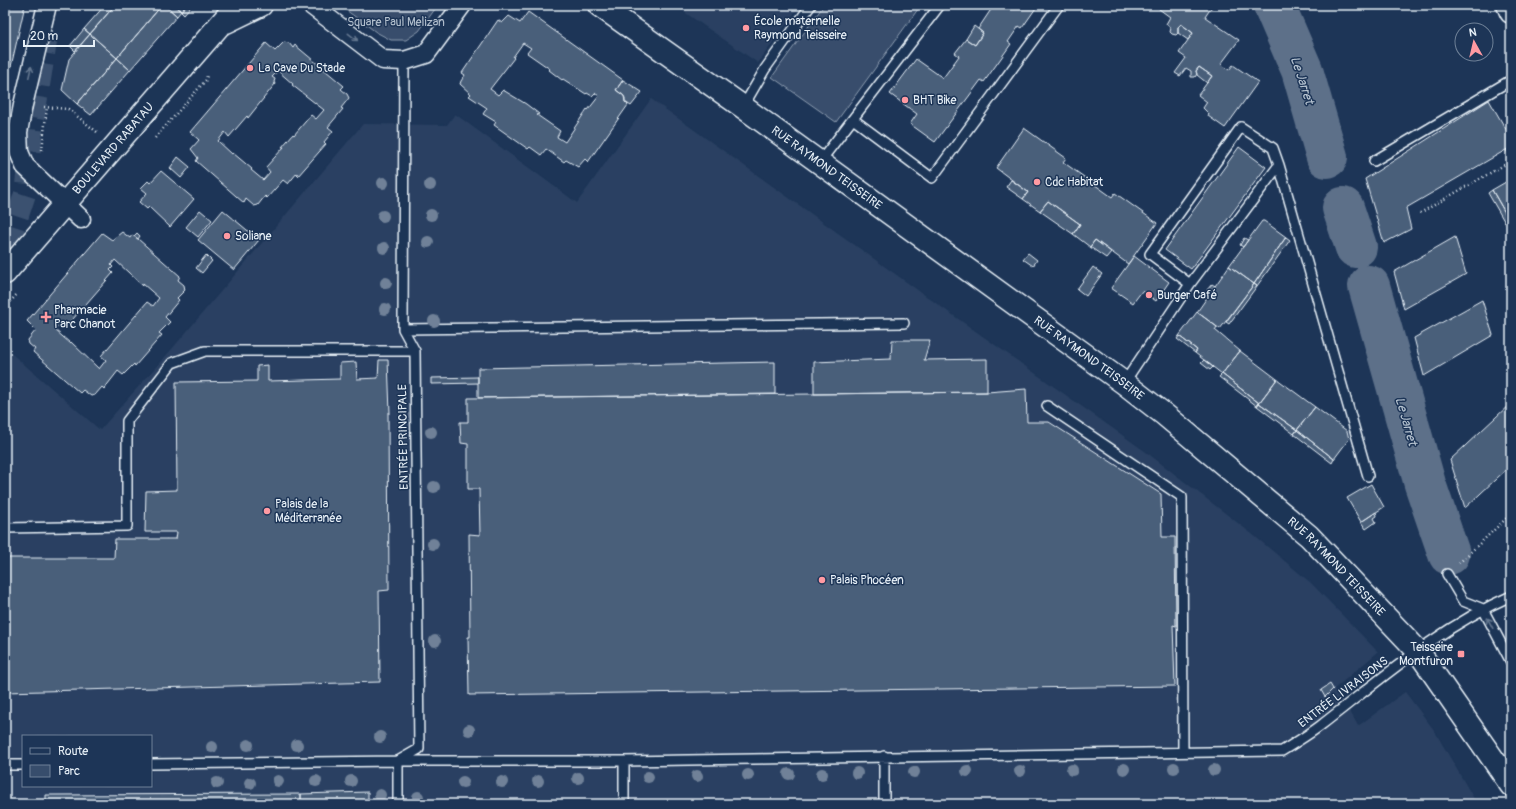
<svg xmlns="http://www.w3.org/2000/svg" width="1516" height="809" font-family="Pangolin,sans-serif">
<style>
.built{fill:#2a4162;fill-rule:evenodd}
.green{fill:#374d6c;stroke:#909fb2}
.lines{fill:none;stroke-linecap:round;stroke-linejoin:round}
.river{stroke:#5d7089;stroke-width:42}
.building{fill:#495e7a;stroke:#e8f1f8;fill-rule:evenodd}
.highway-tunnel{stroke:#3b516f;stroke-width:22;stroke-dasharray:22 11;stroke-linecap:butt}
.lane-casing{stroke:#e8f1f8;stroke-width:12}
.street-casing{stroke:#e8f1f8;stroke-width:21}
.secondary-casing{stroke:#e8f1f8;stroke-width:25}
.primary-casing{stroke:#e8f1f8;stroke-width:25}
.path{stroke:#e8f1f8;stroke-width:2.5;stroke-dasharray:1 3;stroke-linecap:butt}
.lane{stroke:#1d3557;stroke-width:9}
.street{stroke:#1d3557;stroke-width:18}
.secondary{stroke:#1d3557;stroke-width:22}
.primary{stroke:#1d3557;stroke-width:22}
.tree{fill:#708198}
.oneway{stroke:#64778f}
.poi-dot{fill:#ff9aa2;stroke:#1d3557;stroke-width:1.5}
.labels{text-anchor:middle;stroke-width:3;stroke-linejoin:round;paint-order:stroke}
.poi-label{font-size:12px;fill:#e8f1f8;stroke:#1d3557;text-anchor:start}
.park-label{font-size:12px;fill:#b3c0ce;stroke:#1d3557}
.street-label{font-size:12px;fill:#e8f1f8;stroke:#1d3557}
.water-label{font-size:13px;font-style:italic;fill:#b7c4d1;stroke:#1d3557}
</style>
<rect width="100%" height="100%" fill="#1d3557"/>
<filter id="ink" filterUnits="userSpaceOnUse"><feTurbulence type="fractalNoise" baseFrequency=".025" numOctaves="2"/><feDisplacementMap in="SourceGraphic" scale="8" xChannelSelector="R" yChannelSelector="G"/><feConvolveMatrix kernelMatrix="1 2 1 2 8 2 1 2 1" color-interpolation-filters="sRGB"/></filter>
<g filter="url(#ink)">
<!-- built -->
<path class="built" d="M674,5H800L758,63Z
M651,99L923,294L1146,452L1252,534L1311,583L1378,652L1334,689L1346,704L1358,726L1405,692L1434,730L1477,804H5V348L100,430L172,349L363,124L447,125L455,114L577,203ZM23,736H151V786H23Z"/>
<!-- green -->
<path class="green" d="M339,5H438L419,31L406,40H391L376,32Z
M824,5H921L836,122L772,77Z"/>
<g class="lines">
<!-- river -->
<path class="river" d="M1274,5L1302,70L1327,157
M1343,208L1356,247
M1369,286L1425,484L1449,554"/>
</g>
<!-- building -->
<path class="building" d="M5,5H25L5,93Z
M105,5H115L90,34L84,29Z
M115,5H162L117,58L90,34Z
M162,5H165L177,16L130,70L117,58Z
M165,5H173L181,11L177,16Z
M173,5H186L181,11Z
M186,5H192L184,14L181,11Z
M994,5H1038L1022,28L1019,26L1008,42L1011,44L984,82L981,80L935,142L910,124L917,114L890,94L916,59L943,78L959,56L955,53L966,39L975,45L983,33L978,29Z
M1162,5H1213L1205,17L1239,40L1221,64L1229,70L1233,65L1258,82L1225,128L1208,116L1209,114L1203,108L1207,102L1198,95L1212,76L1199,67L1196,71L1197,74L1195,77H1191V71L1186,68L1180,76L1175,73L1186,58L1179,53L1193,33L1181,24L1178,27V33L1176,35L1172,34L1170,32L1171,28L1166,24L1170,17L1159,9Z
M528,12L623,80L616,90L623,95L625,98V102L628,105L588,162L585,159L578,167L566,160L564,162L546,149L541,155L530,147L528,149L494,125L496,122L483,114L487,108L469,96L471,94L460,84L461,81L465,75L462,73L498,20L502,23L509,16L520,23ZM523,43L531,48L527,53L550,69L549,70L562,80L563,79L586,94L587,93L592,96L595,93L599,96L588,110L587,109L565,142L557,137L560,131L537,115L539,114L526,104L503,90L498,95L490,89L514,58L513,57Z
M1181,24L1193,33L1188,40L1178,33V27Z
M974,26L983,33L975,45L966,39Z
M84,29L90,34L75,51L70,46Z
M90,34L117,58L77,104L62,90L69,59Z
M284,42L289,43L293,48L295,45L344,86L341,89L347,94L349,98L341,108L343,109L328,127L333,131L324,142L326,144L298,176L297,173L288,184L283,180L267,198L265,196L258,205L254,206L246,199L244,203L196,161L198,158L191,149L199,140L190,132L266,43L275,51ZM278,71L293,84L292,85L324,110L316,119L311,115L294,135L293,134L282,147H284L266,167L270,172L263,180L251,170L252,169L233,153L232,154L218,141L225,132L229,137L247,116L248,118L275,84L274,82L275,79L272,77Z
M117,58L130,70L91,115L77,104Z
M1199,67L1212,76L1207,83L1197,75L1196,71Z
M623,80L642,92L631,106L625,102L624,96L616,90Z
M1489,100L1511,138V147L1406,208L1411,229L1384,243L1365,179Z
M1024,128L1066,158L1063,162L1112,197L1115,193L1157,223L1128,264L1095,240L1090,247L1073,234L1080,224L1048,201L1040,211L1023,199L1028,192L996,168Z
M1239,147L1266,167L1191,269L1165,250Z
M1511,147V159L1506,150Z
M178,157L190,167L181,178L170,168Z
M1511,167V179L1506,170Z
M161,171L194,199L170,227L149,207L147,209L139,202L147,193L141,188L148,181L150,183Z
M1511,179V223L1492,190Z
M1011,180L1028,192L1023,199L1006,187Z
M1492,190L1511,223V233L1488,193Z
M1048,201L1080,224L1073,234L1040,211Z
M200,210L212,220L198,237L186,227Z
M223,210L259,240L234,270L198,240Z
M1262,221H1264L1286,237L1254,284L1229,266Z
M122,232L130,238L132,235L138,239L180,276L178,280L184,285L185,290L177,298L179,300L165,317L170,322L159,333L162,335L135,366L134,364L123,375L118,371L104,389L102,387L95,395L91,396L83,390L80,393L33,352L35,349L29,344L28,340L36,330L27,321L102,233L112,240ZM115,260L143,286V284L159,298L153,306L147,302L101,356L106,360L99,369L71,342L70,343L55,330L62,323L66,327L113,273L110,270L113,267L111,265Z
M137,233L140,236L138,239L134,236Z
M1286,237L1290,240L1257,286L1254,284Z
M1455,237L1466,274L1404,309L1394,272Z
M1244,238L1248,240L1243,247L1240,245Z
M1095,240L1111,252L1106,258L1090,247Z
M1028,253L1037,260L1033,266L1023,259Z
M206,255L212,261L202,273L196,268Z
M1134,256L1169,282L1156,301L1142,291L1133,303L1111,288Z
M1229,266L1254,284L1220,329L1197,312Z
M1093,267L1102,274L1086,296L1077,289Z
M1212,284L1215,286L1210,293L1207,290Z
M1254,284L1257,286L1229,324L1226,322Z
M1482,300L1493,335L1424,376L1414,338Z
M1197,312L1217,327L1215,330L1240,351L1222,374L1195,353L1197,350L1179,336Z
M1179,336L1197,350L1195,353L1177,339Z
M892,340H930L924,360L987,359V392L814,394V362L891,359Z
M1240,351L1277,379L1259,403L1222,374Z
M379,360H388L390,413H388L389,590L379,591L380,682L5,692V558H114L115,539H176L177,532H145L146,491L177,490L176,382L257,381V366L268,365V381L340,379V363L356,362L357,379L378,378Z
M1204,360L1213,367L1210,370L1201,363Z
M775,362V394L478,398V368Z
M1222,374L1259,403L1257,406L1219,377Z
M478,377V383L431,384V378Z
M1277,379L1315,407L1297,430L1259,403Z
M1026,389L1027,422H1049L1161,494L1162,537H1175L1176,626L1173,625L1175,686L469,695L468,637H470L469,534L480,535L479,489H468V444L461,443L460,422H468V398L987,392Z
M1259,403L1297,430L1294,434L1257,406Z
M1511,403V465L1465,508L1450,460Z
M1315,407L1347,431L1349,439L1334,459L1297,430Z
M1297,430L1334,459L1332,463L1294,434Z
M1371,484L1384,507L1361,522L1347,498Z
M1376,512L1377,516L1374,518L1376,522L1366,529L1361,522Z
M1330,684L1333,689L1325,697L1321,690Z
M368,792V804H301V794Z
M301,794V804H46V795Z"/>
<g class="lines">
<!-- highway-tunnel -->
<path class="highway-tunnel" d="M5,246L13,230L25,194L33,122L48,30"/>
<!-- lane casing -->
<g class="lane-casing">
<path id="lane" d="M743,107L765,69L811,5
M853,119L932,178L1059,5
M1374,161L1511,80
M819,163L940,5
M1279,165L1368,476
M403,329L904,323
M1124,383L1190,284L1279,165L1273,148L1241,127L1150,254L1190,284
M1047,406L1182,497L1183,752
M5,528L127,526V421L172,363L205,351H415
M1447,574L1463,601L1483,609L1511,662
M884,756V804
M624,761V804
M151,764L398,761H624L1282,751C1295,743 1308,735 1320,726C1381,679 1440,627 1511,596
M5,765H23
M398,804V761L419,749L415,351L403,329L404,61"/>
</g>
<!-- street casing -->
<g class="street-casing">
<path id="street" d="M47,5L23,105L18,132L19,152L25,166L81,219
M311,5L383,60L404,61L426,54L462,5"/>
</g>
<!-- secondary casing -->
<g class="secondary-casing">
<g id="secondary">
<path id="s1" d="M599,5L743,107L1124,383L1165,415L1309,536L1418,651L1511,785"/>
<path d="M1508,5L1511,12"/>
</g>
</g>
<!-- primary casing -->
<g class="primary-casing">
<g id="primary">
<path d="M226,22L261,5"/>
<path id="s2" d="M5,273L237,5"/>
</g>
</g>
<!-- path -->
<path class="path" d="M44,107L68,109L97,132
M155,138L206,80L207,76
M42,150L47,107
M1420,213L1511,161
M5,308L18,293
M1459,563L1511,514"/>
<!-- lane -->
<use href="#lane" class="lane"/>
<!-- street -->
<use href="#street" class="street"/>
<!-- secondary -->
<use href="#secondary" class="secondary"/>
<!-- primary -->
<use href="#primary" class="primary"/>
</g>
<!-- trees -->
<g class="tree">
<circle cx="383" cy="183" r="6"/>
<circle cx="430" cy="185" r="6"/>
<circle cx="431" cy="215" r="6"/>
<circle cx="383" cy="216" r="6"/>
<circle cx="428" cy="242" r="6"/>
<circle cx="384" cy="248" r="6"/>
<circle cx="386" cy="283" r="6"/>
<circle cx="385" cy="309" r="6"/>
<circle cx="434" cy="321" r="6"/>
<circle cx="431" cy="432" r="6"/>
<circle cx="434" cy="487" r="6"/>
<circle cx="433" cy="544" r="6"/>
<circle cx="435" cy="641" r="6"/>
<circle cx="469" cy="730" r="6"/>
<circle cx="380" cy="737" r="6"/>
<circle cx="248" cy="745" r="6"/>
<circle cx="297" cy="745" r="6"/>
<circle cx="212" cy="747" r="6"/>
<circle cx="1174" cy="768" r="6"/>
<circle cx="1124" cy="769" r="6"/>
<circle cx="1072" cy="770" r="6"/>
<circle cx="1214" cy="770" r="6"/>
<circle cx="967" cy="771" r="6"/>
<circle cx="1020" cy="771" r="6"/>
<circle cx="914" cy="772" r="6"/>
<circle cx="857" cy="773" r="6"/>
<circle cx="789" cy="774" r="6"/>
<circle cx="822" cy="774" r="6"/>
<circle cx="748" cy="775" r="6"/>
<circle cx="697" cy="776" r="6"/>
<circle cx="648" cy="777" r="6"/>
<circle cx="578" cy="778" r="6"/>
<circle cx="278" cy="781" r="6"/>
<circle cx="316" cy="781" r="6"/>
<circle cx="351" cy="781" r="6"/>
<circle cx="538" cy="781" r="6"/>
<circle cx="463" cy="782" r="6"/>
<circle cx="502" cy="782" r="6"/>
<circle cx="217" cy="783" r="6"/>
<circle cx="250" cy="783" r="6"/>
<circle cx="380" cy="795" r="6"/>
<circle cx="418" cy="797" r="6"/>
</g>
<!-- one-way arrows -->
<defs><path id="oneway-shaft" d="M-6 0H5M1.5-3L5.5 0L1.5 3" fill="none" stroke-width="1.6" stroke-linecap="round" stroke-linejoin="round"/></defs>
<g class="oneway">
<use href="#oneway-shaft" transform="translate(353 37) rotate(38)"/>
<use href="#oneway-shaft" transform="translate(30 72) rotate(-77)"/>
<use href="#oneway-shaft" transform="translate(1490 623) rotate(-118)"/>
</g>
</g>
<!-- markers -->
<g class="poi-dot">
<circle cx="746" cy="28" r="4"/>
<circle cx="250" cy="68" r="4"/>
<circle cx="905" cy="100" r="4"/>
<circle cx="1037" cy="182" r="4"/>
<circle cx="227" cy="236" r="4"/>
<circle cx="1149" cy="295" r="4"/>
<path d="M44 311h4v4h4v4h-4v4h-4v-4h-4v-4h4z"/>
<circle cx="267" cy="511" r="4"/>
<circle cx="822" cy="580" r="4"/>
<rect x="1457" y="650" width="8" height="8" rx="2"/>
</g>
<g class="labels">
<!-- poi labels -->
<g class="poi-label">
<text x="754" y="25">École maternelle<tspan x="754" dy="14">Raymond Teisseire</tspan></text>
<text x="258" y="72">La Cave Du Stade</text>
<text x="913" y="104">BHT Bike</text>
<text x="1045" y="186">Cdc Habitat</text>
<text x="235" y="240">Soliane</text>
<text x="1157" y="299">Burger Café</text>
<text x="54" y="314">Pharmacie<tspan x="54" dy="14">Parc Chanot</tspan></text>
<text x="275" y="508">Palais de la<tspan x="275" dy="14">Méditerranée</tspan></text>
<text x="830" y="584">Palais Phocéen</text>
<text x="1453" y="651" text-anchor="end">Teisseire<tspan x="1453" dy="14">Montfuron</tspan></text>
</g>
<!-- park labels -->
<g class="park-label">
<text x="396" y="26">Square Paul Melizan</text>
</g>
<!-- street labels -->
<g class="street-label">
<text dy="4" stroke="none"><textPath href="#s2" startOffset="165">BOULEVARD RABATAU</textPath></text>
<text dy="4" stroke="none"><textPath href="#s1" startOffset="280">RUE RAYMOND TEISSEIRE</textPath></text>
<text dy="4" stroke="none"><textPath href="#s1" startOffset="604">RUE RAYMOND TEISSEIRE</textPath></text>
<text transform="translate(403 437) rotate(-91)" y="4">ENTRÉE PRINCIPALE</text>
<text dy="4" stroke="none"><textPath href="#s1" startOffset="928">RUE RAYMOND TEISSEIRE</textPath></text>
<text transform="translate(1343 692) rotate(-37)" y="4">ENTRÉE LIVRAISONS</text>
</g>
<!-- water labels -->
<g class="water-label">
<text transform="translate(1303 80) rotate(72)" y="5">Le Jarret</text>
<text transform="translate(1407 421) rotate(74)" y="5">Le Jarret</text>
</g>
</g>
<!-- margin -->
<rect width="1516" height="809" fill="none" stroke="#1d3557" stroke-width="20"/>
<rect x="10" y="10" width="1496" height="789" fill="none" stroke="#e8f1f8" stroke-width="1.5" filter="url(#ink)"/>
<!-- legend -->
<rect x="22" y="735" width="130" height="52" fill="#1d3557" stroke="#6e8097"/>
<rect x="30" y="748" width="20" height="6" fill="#1d3557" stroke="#6e8097"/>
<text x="58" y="755" font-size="12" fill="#e8f1f8">Route</text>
<rect x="30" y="765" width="20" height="12" fill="#374d6c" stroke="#6e8097"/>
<text x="58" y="775" font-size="12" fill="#e8f1f8">Parc</text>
<!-- north arrow -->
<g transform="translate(1474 42) rotate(352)"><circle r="19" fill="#1d3557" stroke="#6e8097"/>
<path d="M0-3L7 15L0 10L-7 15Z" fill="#ff9aa2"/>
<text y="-6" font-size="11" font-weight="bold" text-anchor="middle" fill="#e8f1f8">N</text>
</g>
<!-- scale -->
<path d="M24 40v6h70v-6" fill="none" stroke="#e8f1f8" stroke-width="2"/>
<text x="30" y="40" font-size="12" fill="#e8f1f8" stroke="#1d3557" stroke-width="3" paint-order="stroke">20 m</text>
</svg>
